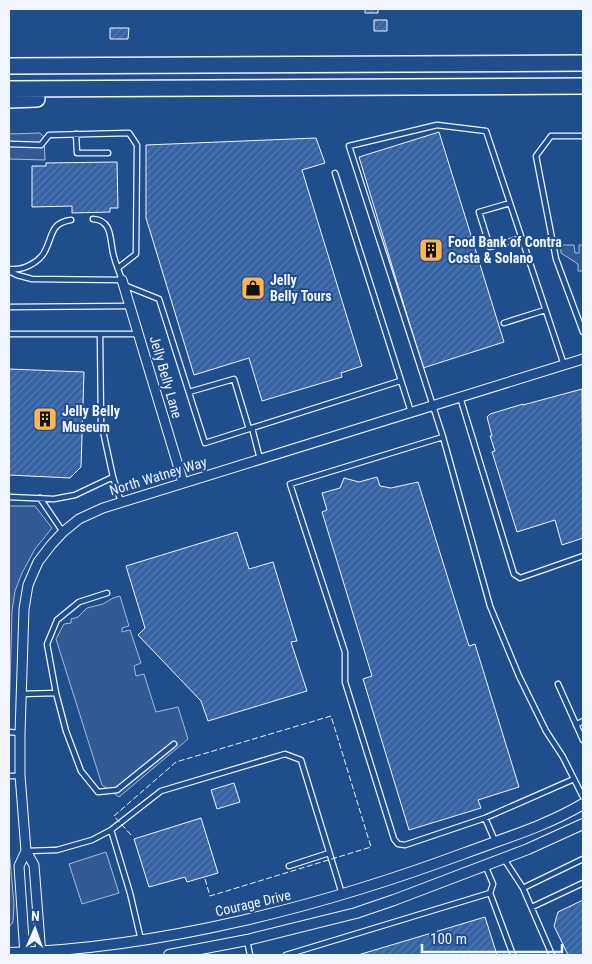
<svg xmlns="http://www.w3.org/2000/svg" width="592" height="964" font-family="'Roboto Condensed',sans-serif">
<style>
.built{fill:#305b95;stroke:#a8bbd7}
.building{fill:url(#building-hatch);stroke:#f2f6ff}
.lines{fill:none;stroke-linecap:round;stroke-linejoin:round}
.service-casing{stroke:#f2f6ff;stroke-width:7}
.minor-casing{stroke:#f2f6ff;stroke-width:11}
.tertiary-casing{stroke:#f2f6ff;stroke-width:12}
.motorway-casing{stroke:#f2f6ff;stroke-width:18}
.service{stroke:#1f4e8c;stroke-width:4.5}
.minor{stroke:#1f4e8c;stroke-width:9}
.tertiary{stroke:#1f4e8c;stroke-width:10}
.motorway{stroke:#1f4e8c;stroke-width:15}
.fence{stroke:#f2f6ff;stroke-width:1;stroke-dasharray:6 2.5;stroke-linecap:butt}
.labels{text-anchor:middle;stroke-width:4;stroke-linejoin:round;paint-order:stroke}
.poi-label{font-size:14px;font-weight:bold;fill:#f2f6ff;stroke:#1f4e8c;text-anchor:start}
.street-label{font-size:14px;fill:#f2f6ff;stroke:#1f4e8c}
</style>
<defs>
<pattern id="building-hatch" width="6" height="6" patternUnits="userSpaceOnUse" patternTransform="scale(1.25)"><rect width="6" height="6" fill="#3563a3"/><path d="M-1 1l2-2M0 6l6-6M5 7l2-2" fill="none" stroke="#537ab1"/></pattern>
</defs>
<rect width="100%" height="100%" fill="#1f4e8c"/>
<!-- built -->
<path class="built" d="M40,133L44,137L45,160L9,159V134Z
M561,245H574L575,253H579V245H583V271H578V264L561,253Z
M9,506H35L52,528L35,549L22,573L15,591L12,611L9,723Z
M120,596L129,626L122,628V632L130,630L141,663L134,666L136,676L144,674L156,712L178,707L188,739L119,797L102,785L56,639L64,624L71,623V619L78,617L87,608L103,604L113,598Z
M9,849L14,904L13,922L9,927Z
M106,852L119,893L82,904L69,864Z"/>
<!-- building -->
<path class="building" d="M365,9H378V13H365Z
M374,20H387V31H374Z
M110,28H129L128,39H110Z
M439,132L504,342L423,368L359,157Z
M316,138L325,163L302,170L362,366L341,373L342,377L262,401L249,358L194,375L146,218V145Z
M117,162L118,208H110V212L72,213V206L32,207V166H46V163Z
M9,369L84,372L81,467L70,478L9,475Z
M582,389L583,538L562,545L555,520L517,532L492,452L495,451L490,436H492L487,417L490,414L523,404V405Z
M377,477L380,486L391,488L418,482L469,646L475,644L519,787L478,800L481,808L409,830L363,679L372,676L322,512L327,510L322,493L340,488L344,478L359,482Z
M237,532L249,569L273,562L297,641L291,642L307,691L208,721L201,701L138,635L145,628L126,566Z
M234,783L240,802L217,809L211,790Z
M201,818L218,873L187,882L185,877L149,887L134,839Z
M583,900V955H568L554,926L558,912Z
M485,917L497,955H358Z"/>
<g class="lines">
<!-- service casing -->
<g class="service-casing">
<path id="service" d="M76,134L77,153H108
M583,136H551L536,156L556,259L583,332
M9,144L41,145L49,135L129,133L137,145L136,254L118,268
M335,173L411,412
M510,203L479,212L490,247L522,238
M9,269C22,271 39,263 45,251C53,236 50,223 71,220
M9,271L17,275L32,279L122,280C119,271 115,262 113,253C110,239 112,220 93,219
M124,285L159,299L205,443L252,428
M9,307L130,306
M504,323L545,310
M9,334H139
M100,334L101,422L113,477L121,502
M564,365L486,131L437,125L349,146L443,437L490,606L519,676L546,731L563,757L583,797
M189,392L234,379L249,429
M460,397L514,574L520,578L583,556
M443,437L290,484L345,652V682L394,839L398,844L405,845L485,818L574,779
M260,459L252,428L400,381
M9,497L54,499L75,495L113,477
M40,498L63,532
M558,684L583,740
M56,693L47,644L57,620L79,602L107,593
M21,694L56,693L66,731L81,771L98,792L117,790L174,744
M576,725L583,721
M9,732L20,733
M9,776H20
M485,818L495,841
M27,851L57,850L92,840L111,830
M504,859L523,888L552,955
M485,865L493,884L490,893L513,955
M289,866L329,853
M523,888L583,859
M532,907L583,883
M141,940L130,893L111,830L161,791L285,754L301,760L342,894
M247,940L250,955
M286,955L490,893"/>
</g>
<!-- minor casing -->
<g class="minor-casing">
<path id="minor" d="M122,280L183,482
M26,851L34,865L41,955
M25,955L19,866L26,851L20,775V733L24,609L28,585L38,562L51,545L63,532L79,519L103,508L583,359"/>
</g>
<!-- tertiary casing -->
<g class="tertiary-casing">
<path id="tertiary" d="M9,953C161,948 323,906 465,853C505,838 546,826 583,804
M169,955L247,940L356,913L394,900L528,849L583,824"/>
</g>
<!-- motorway casing -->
<g class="motorway-casing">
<path id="motorway" d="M9,66L583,63
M9,89L583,86
M9,100L37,99"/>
</g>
<!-- service -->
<use href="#service" class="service"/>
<!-- minor -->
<use href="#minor" class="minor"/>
<!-- tertiary -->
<use href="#tertiary" class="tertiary"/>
<!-- motorway -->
<use href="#motorway" class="motorway"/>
<!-- fence -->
<path class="fence" d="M131,835L114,816L176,762L331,716L371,847L210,896L205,879"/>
</g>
<!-- icons -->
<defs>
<g id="building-square" transform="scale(1.25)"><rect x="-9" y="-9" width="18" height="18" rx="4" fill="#ffb74d" stroke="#1f4e8c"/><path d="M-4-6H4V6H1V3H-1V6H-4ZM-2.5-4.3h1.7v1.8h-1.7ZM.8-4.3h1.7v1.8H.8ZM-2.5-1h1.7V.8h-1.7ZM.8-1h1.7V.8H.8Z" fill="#111"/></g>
<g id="shop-square" transform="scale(1.25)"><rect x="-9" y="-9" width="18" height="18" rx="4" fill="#ffb74d" stroke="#1f4e8c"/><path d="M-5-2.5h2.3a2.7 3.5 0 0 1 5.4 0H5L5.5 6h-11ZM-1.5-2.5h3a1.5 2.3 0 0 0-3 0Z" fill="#111"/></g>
</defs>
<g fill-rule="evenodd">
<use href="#building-square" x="431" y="250"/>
<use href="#shop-square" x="253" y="288"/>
<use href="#building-square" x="45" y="419"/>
</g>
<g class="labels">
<!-- poi labels -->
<g class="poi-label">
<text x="448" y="247">Food Bank of Contra<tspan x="448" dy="16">Costa &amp; Solano</tspan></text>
<text x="270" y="285">Jelly<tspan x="270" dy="16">Belly Tours</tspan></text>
<text x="62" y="416">Jelly Belly<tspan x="62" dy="16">Museum</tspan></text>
</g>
<!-- street labels -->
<g class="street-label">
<text transform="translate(166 377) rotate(74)" y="5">Jelly Belly Lane</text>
<text transform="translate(158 476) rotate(-17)" y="5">North Watney Way</text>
<text transform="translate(253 903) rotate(-13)" y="5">Courage Drive</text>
</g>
</g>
<!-- border -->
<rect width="592" height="964" fill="none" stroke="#f2f6ff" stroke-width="20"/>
<!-- north arrow -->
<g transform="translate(35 929) rotate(2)" stroke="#1f4e8c" stroke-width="4" paint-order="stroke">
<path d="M0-4L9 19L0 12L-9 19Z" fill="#f2f6ff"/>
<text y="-8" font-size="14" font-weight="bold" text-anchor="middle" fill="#f2f6ff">N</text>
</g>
<!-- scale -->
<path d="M422 944v8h140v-8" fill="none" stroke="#f2f6ff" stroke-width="2.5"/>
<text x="430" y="944" font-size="15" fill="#f2f6ff" stroke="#1f4e8c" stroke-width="4" paint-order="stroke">100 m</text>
</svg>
